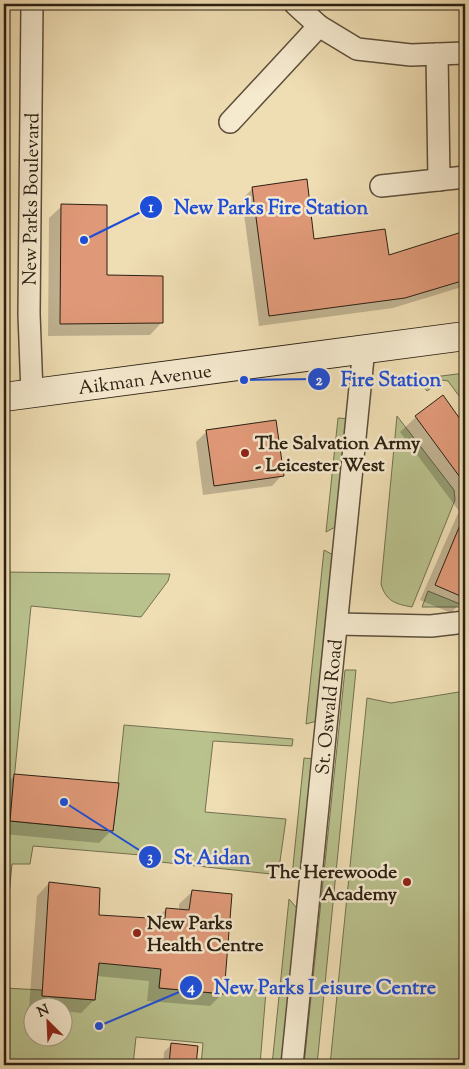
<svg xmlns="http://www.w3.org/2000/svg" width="469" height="1069" font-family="'Sorts Mill Goudy',serif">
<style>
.green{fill:#b9c18d;stroke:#727050;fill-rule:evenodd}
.shadow{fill:#0003}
.building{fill:#e09978;stroke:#2b2013}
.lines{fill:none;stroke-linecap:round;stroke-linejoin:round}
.street-casing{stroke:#5c4f3b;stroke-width:24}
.secondary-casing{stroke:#2b2013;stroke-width:30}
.street{stroke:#f5e9ce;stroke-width:21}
.secondary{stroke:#f5e9ce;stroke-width:28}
.poi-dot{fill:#8f2418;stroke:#f5e9ce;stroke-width:2}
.labels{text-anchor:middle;stroke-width:5;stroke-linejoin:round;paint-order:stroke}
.street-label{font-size:19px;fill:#2b2013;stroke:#f5e9ce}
.poi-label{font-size:19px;font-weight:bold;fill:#2b2013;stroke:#f5e9ce;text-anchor:start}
.leader{fill:none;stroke:#1d4ed8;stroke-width:2}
.callout-dot{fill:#1d4ed8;stroke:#f5e9ce;stroke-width:2}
.mark-label{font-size:15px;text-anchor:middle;font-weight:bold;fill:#fff}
.callout-label{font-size:20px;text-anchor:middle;font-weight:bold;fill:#1d4ed8;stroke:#f5e9ce;stroke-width:5;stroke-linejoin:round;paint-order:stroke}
</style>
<rect width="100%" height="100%" fill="#efddb3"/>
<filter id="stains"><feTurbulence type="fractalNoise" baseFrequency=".004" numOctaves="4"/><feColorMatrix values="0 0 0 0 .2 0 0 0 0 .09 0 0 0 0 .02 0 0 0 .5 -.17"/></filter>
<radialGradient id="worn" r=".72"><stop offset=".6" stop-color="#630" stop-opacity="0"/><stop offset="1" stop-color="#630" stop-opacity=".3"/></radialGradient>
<!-- green -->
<path class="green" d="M465,373V404L448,381L442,380L427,391L418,379Z
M397,416L454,490L455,500L412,607C395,604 386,601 381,584Z
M338,418L351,419L339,525L326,532Z
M324,550L337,557L321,720L306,724Z
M4,572L170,574L168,581L141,617L31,606L10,821L113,831L124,725L293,739L292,746L213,741L205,812L286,819L279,868L271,874L142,860L141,855L33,846L30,864H12L4,947Z
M428,591L465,606V607H422Z
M345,670H356L317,1065H304Z
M465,691V1065H330L367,698L391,703Z
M304,758L317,759L307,862L292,876Z
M289,899L301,913L285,1065H272Z
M163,949L159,988L223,994L224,987L266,991L260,1065H201L203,1043L136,1037L133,1065H4V988L42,990V996L95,1000L99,963ZM32,1006H62V1036H32Z"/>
<!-- shadow -->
<path class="shadow" d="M253,188L313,240L388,257L465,233V286L393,308L259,326L242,199Z
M62,206L106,276L162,322L150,335L48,336L49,218Z
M442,397L465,428V598L451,613L420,600L459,511L400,432L416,417Z
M206,432L282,475L272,486L203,495L196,442Z
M15,775L112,830L99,843L4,834V786Z
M49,883L97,916L156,920L166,909L179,910V904L192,892L223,993L210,1006L147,1001L149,981L97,976L94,1000L81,1013L62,1011V1006H32V1009H29L37,896Z
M171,1045L196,1047L195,1065H163L164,1052Z"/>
<!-- building -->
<path class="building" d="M307,179L314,239L385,229L389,255L465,231V280L405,298L269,316L252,187Z
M61,204L107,205V275L163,276V323L60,324Z
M443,395L465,426V484L415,416Z
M276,420L284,476L214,486L206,430Z
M465,513V598L435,585Z
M14,774L119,783L113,831L10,821Z
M49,882L100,888L99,915L165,919L166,908L189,910L192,890L232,894L224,994L159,988L161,969L99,963L95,1000L42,996Z
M171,1043L198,1046L196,1065H169Z"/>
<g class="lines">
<!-- street casing -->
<g class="street-casing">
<g id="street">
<path d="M32,4L29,314L32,394"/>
<path d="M295,4L319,26L357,49L411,55L465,53"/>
<path d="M437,54L439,180"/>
<path d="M230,122L319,26"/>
<path d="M381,186L465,177"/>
<path d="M337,624L431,626L465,622"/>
<path id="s1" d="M292,1065L364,348"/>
</g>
</g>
<!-- secondary casing -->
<g class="secondary-casing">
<g id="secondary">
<path id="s2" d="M4,397L465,336"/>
</g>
</g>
<!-- street -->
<use href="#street" class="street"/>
<!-- secondary -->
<use href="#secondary" class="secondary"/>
</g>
<!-- markers -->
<g class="poi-dot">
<circle cx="245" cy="453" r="5"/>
<circle cx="407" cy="882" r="5"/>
<circle cx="137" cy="933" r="5"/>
</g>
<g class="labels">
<!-- street labels -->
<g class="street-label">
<text transform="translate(30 199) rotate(-89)" y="7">New Parks Boulevard</text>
<text dy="7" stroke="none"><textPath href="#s2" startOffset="142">Aikman Avenue</textPath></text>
<text dy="7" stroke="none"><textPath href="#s1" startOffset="360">St. Oswald Road</textPath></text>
</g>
<!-- poi labels -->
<g class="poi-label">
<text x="255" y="449">The Salvation Army<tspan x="255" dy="22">- Leicester West</tspan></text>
<text x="397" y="878" text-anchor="end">The Herewoode<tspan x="397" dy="22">Academy</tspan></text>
<text x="147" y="929">New Parks<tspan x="147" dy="22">Health Centre</tspan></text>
</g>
</g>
<!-- callouts -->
<path class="leader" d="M84 240L151 207M244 380L319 379M64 802L150 857M99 1026L191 987"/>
<g class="callout-dot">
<circle cx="84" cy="240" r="5"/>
<circle cx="244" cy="380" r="5"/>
<circle cx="64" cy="802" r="5"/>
<circle cx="99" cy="1026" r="5"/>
<circle cx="151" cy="207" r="12"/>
<circle cx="319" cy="379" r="12"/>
<circle cx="150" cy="857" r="12"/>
<circle cx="191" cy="987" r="12"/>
</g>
<g class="mark-label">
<text x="151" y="212">1</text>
<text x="319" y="385">2</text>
<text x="150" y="862">3</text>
<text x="191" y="992">4</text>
</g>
<g class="callout-label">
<text x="271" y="214">New Parks Fire Station</text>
<text x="391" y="386">Fire Station</text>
<text x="212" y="864">St Aidan</text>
<text x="325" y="994">New Parks Leisure Centre</text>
</g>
<!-- margin -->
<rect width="469" height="1069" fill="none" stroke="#efddb3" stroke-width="20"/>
<rect x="5" y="5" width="459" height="1059" fill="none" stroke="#2b2013" stroke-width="2.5"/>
<rect x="10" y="10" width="449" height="1049" fill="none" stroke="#2b2013"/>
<!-- north arrow -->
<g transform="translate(48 1022) rotate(336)"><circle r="24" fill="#f5e9ce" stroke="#a49983"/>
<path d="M0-4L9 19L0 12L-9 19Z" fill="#8f2418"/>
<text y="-8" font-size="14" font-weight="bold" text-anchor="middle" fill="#2b2013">N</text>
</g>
<rect width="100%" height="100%" filter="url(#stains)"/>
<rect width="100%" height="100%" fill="url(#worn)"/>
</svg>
